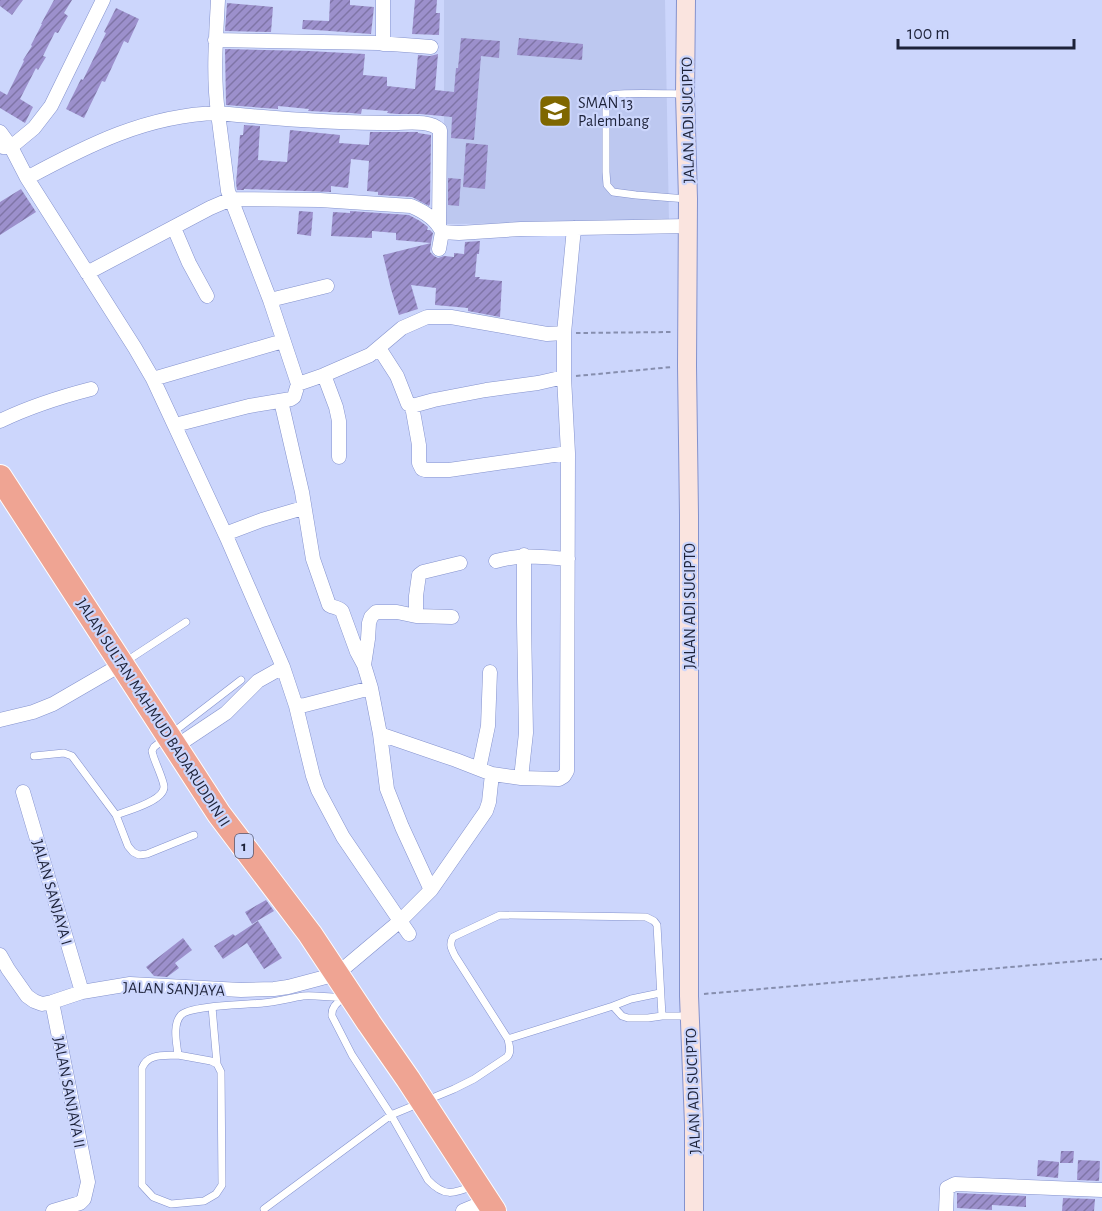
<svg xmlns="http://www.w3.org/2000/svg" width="1102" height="1211" font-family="'Alegreya Sans',sans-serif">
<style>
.built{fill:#bdc8f0}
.building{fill:url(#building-hatch)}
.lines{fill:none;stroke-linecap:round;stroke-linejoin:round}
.lane-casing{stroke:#8492cd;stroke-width:8}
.street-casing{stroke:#8492cd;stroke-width:15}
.secondary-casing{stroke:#8492cd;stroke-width:20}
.highway-casing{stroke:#fff;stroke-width:26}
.path{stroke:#868eae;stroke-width:2;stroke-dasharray:4.5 3;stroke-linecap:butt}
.lane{stroke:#fff;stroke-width:7}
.street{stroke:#fff;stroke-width:14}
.secondary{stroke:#fae4df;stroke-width:18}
.highway{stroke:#efa493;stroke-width:24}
.labels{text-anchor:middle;stroke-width:4.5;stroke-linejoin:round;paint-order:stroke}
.shield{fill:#ccd6fc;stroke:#525874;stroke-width:1.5}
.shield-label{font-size:15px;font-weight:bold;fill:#1d2239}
.poi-label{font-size:16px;fill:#1d2239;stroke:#ccd6fc;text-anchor:start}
.street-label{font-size:16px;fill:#1d2239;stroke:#ccd6fc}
</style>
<defs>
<pattern id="building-hatch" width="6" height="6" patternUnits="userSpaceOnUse" patternTransform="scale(1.5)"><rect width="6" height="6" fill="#9c90cc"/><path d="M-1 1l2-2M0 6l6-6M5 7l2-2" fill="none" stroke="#7f75a7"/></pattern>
</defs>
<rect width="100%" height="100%" fill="#ccd6fc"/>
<!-- built -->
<path class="built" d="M444,0H665L669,222L444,224Z"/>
<!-- building -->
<path class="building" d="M0,0H23L12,15L0,6Z
M54,0H72L64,13L68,16L58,33L55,32L43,56L46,57L38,70L36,68L20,99L33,107L25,123L0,108V91L7,95L24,61L23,60L32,46L31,45L42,24H41Z
M330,0H350V5L374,7L371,34L302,29L303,20L329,21Z
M415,0H437L436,13H440L439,35L412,34Z
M227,3L273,7L271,32L225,31Z
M116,8L139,19L128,43L124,41L105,82L102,81L84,118L66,109L81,79L83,80L106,33L104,32Z
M461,38L500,41L499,58L481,56L474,140L451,138L452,117L420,114H397L387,113L388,111L362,109L361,114L351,113L308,111L309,109L278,106V109L226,105L225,49L309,51L365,54L363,75L387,77V86L415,89L418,55L430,56L438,54L435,90L454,92L456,68H458Z
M519,38L583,44L582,60L517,55Z
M244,125L260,126L258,160L287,162L290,130L340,135L339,143L369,145L370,132H418V133L431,135L430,204L429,206L412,197L378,195V192L367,191L369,161L351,159L348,188L331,186V192L244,189V190H237L236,183L238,161L240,135H243Z
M466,143L488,145L485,189L463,187Z
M448,178L461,179L459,206L448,205Z
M21,189L36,212L0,235V202Z
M299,211L313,212L311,236L297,234Z
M350,211L409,215L420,221L428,227L427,230H430L433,233L431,243L396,240V233L372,231V238L331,236L333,212L350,213Z
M480,241L479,254H477L475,277H480L479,279L502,281L500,317L468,311V308L435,305L436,288L411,285L418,309L399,315L391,289L383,255L431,243L430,252L434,256L438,258L444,256L454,257V253L464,254L465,242Z
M266,900L274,911L252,924L245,912Z
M258,921L282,958L264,969L247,943L223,959L214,946L233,934L235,936Z
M183,938L192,950L175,963L179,968L167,977L154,976L146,967Z
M1061,1151H1074L1073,1163H1060Z
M1038,1160L1059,1162L1058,1178L1037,1176Z
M1078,1160L1100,1161L1099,1181L1077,1180Z
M957,1193L1026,1196V1207L992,1205V1210L957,1208Z
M1063,1198L1095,1199L1094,1211H1062Z"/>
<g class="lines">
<!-- lane casing -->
<g class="lane-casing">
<path id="lane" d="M685,94C673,94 618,92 611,95C608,97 607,100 606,103V172L607,185L613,192L636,195L687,199
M125,662L186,622
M34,756L64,753L72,756L116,815C127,811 164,801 164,787C164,781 155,762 153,755L152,751L154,747L241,680
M116,815L128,846L133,852L139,855L147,854L194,835
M344,998C337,1002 331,1007 332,1016L352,1055L391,1115L428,1180C444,1197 453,1194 473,1186
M613,1006L631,999L660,993
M212,1007L217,1064
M662,1016L657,925L654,921L646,917L500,915L453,937C449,944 451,948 455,956L508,1039L613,1006L622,1016L628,1018H648L662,1016H689
M178,1055L211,1061L217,1064L221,1072L222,1185L216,1194L204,1201L171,1204L153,1197L142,1185V1068C148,1053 164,1056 178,1055Z
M178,1055C177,1044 172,1025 181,1015C191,1005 247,1005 263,1003C276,1002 290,998 303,996C317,995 331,998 345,997
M264,1209L391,1115L454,1089L474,1079L507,1057C512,1052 509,1045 508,1039"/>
</g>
<!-- street casing -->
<g class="street-casing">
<path id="street" d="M383,0V44
M215,40L378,43L431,47
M0,132L11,147L27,178L135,348L153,379L227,538L283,667L296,706L313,776L318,790L343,837L409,934
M3,147H11L34,128L51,106L103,0
M27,178C88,145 147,115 218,113C213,75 216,38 218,0
M174,228L189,263L207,296
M439,249L442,232
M87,273L210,208L231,199L320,200L411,206C423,211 437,220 442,232L459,233L521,229L688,226
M270,300L327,286
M379,348L397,376L408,404L412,406L434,400L486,390L538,383L564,377
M324,375L336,407L339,421V457
M153,379L283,341
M298,384L324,375L370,355L402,328L427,317H451L547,334L564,333L574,228
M281,401L302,492L313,559L329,605C334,608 338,607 342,611L357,652L364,665L371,688L305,705L296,706
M412,406L419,445V463L422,469L425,470H449L568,453
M0,421C29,407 60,397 91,389
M175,425L249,406L291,399L294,397L298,384L270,300L228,191L218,113C277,119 336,123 395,123C409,123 430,120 440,130L439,226
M225,534L262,520L303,508
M496,561C520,554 543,557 568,559
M416,616L452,617
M364,665L368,639L369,623L371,617L376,612H397L416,616V596L419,575L423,572L460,563
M371,688L380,734L387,789L402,827L431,890
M0,720L33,712L53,704L122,664
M380,734L456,760L492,774
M175,747L226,713L258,681L283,667
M479,769L488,726L490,672
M521,778L526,733L524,622V555
M23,792L82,992
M0,955L8,969L27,996L34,1001L42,1004L52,1002L82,992L130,984L241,990L274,989L288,987L337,974L400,921L431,890L486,811L489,802L492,774L521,778L559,779L564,776L567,771L568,453L564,377V333
M52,1002L88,1182L84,1199L80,1203L53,1211
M463,1211L487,1201
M946,1211L947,1188L955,1184L1102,1190"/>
</g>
<!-- secondary casing -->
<g class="secondary-casing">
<path id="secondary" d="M686,0L685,94L688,199L687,366L689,515V996L694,1124V1211"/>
</g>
<!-- highway casing -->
<g class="highway-casing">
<path id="highway" d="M0,477L219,814L310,934L369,1023L408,1079L494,1211"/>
</g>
<!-- path -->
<path class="path" d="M576,333L673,332
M576,376L672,367
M704,994L1102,959"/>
<!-- lane -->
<use href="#lane" class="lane"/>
<!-- street -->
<use href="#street" class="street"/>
<!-- secondary -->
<use href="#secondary" class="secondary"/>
<!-- highway -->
<use href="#highway" class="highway"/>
</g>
<!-- icons -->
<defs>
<g id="school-square" transform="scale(1.725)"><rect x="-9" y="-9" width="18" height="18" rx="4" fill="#7f6700" stroke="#ccd6fc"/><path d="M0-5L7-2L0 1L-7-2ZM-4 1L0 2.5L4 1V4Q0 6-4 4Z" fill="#fff"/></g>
</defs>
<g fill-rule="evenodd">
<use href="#school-square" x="555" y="111"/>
</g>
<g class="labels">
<!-- shield labels -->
<rect class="shield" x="235" y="834" width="18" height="24" rx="4.5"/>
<g class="shield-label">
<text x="244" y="851">1</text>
</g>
<!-- poi labels -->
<g class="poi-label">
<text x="578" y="108">SMAN 13<tspan x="578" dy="18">Palembang</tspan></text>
</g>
<!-- street labels -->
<g class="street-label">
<text transform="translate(687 120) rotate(-91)" y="6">JALAN ADI SUCIPTO</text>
<text transform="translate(689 606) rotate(-90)" y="6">JALAN ADI SUCIPTO</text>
<text transform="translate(154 712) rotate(57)" y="6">JALAN SULTAN MAHMUD BADARUDDIN II</text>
<text transform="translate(53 892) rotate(74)" y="6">JALAN SANJAYA I</text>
<text transform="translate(174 988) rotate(2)" y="6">JALAN SANJAYA</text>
<text transform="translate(692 1091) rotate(-92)" y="6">JALAN ADI SUCIPTO</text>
<text transform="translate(70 1092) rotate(79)" y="6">JALAN SANJAYA II</text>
</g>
</g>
<!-- scale -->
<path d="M898 39v9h176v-9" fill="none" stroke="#1d2239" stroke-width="3"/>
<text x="907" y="39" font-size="18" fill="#1d2239" stroke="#ccd6fc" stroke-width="4.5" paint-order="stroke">100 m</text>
</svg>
